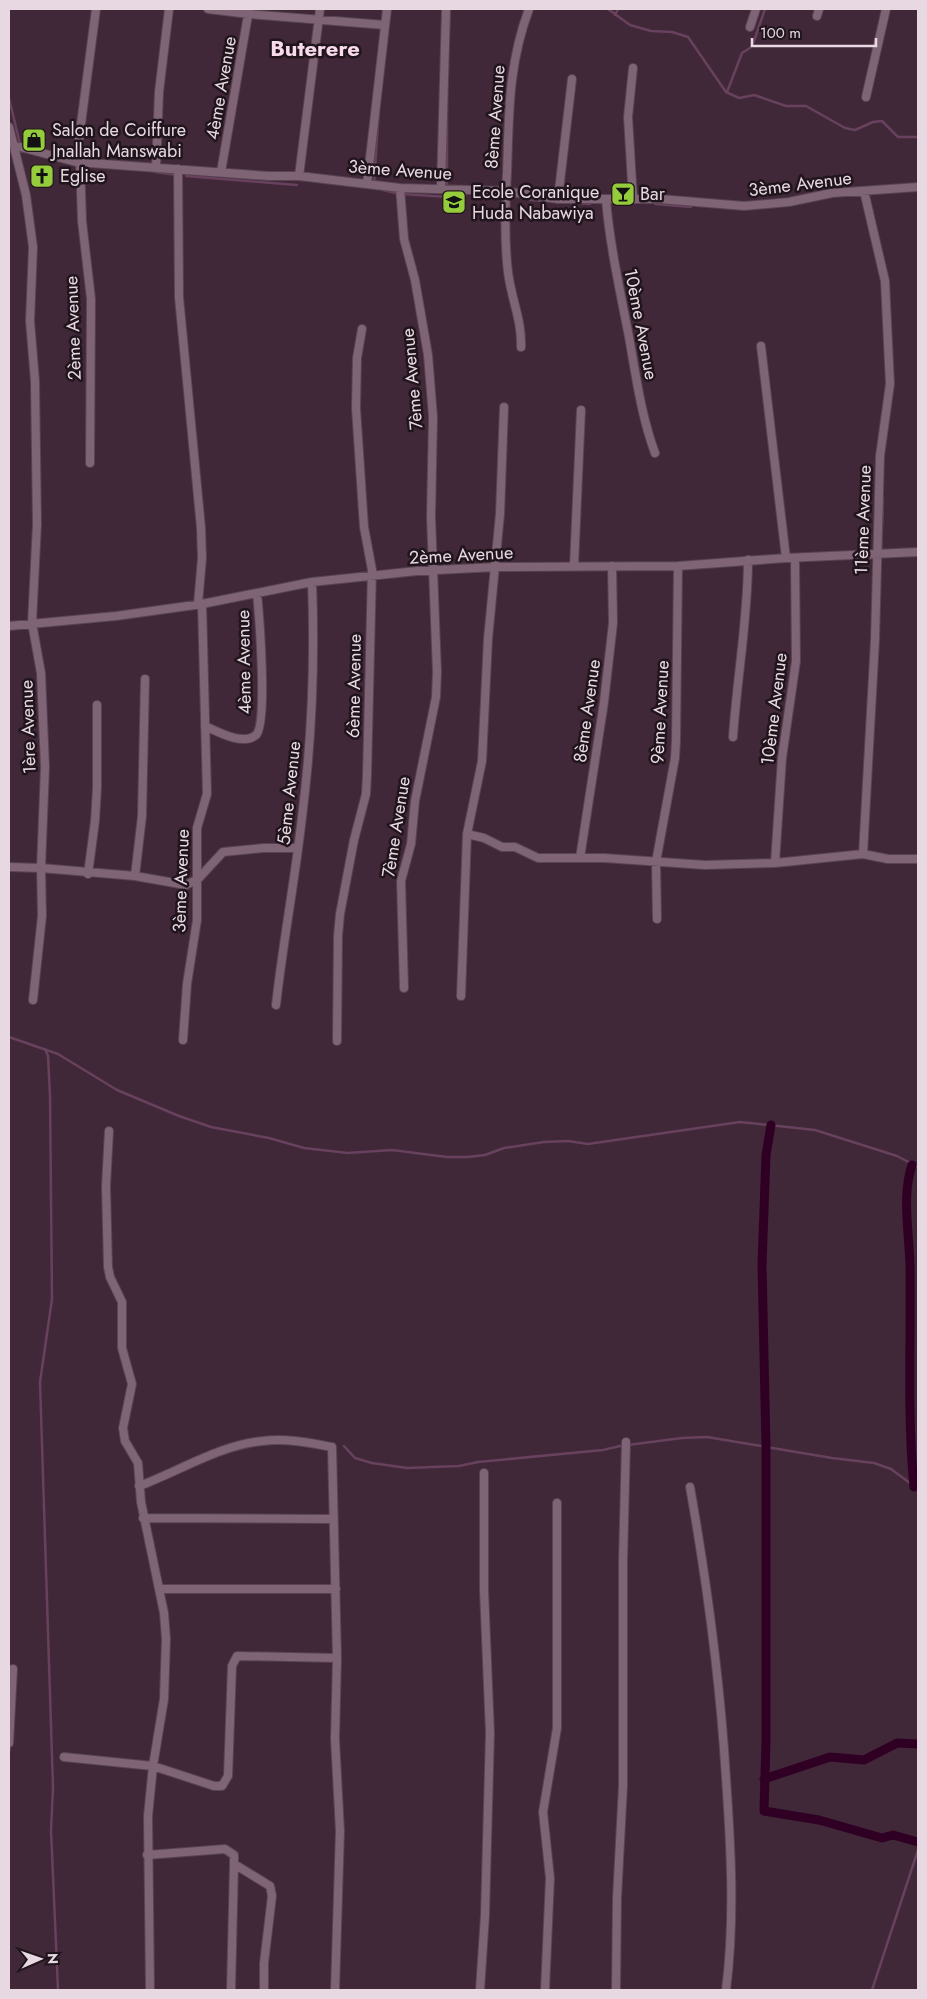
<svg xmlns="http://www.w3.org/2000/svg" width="927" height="1999" font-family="Jost,sans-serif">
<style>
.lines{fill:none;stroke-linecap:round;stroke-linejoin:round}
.stream{stroke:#67415d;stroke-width:2.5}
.canal{stroke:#300024;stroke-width:9}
.street-casing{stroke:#584452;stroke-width:10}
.street{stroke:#7f6475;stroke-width:8}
.labels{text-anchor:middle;stroke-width:5;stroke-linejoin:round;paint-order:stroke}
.street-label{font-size:18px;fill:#e8d8e2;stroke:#20151c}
.poi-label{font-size:18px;fill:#e8d8e2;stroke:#20151c;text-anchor:start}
.district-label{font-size:22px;font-weight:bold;fill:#f9daed;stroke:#20151c}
</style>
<rect width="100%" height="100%" fill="#402838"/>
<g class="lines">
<!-- stream -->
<path class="stream" d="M608,9L630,25L651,31L672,32L688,37L726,92L739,98L754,95L786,106H806L845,128L855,130L873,122L882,121L898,137H918
M615,15L618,9
M448,51L450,9
M727,92L742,53L750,48L754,41L765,9
M9,98L20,144
M155,172L177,175
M186,176L297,185
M374,184L379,108
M447,189V102
M383,190L400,194
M402,194L464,198
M530,200L590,204
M655,204L691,207
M881,559L883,499
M9,1037L58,1054L117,1090L179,1116L211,1127L269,1138L304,1148L348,1153L392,1150L447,1157H468L485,1155L504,1148L544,1142L568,1141L588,1144L740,1122L815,1130L897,1156L918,1167
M45,1049L48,1056L50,1096L52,1299L40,1382L53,1788L51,1830L58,1990
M344,1446L355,1458L372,1463L407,1468L459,1466L478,1462L603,1450L620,1446L682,1438L707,1437L832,1458L874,1463L891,1469L918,1489
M9,1753L10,1746
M872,1990L918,1850"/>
<!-- canal -->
<path class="canal" d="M771,1125L766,1155L762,1265L766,1446V1740L764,1811L819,1820L882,1838L893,1835L918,1842
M912,1165C901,1197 910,1236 910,1270C911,1342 907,1415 914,1487
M764,1779L830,1757L864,1760L897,1743L918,1744"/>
<!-- street casing -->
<g class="street-casing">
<path id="street" d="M208,9L249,14L385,25
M817,16L819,9
M750,27L756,9
M866,97L886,9
M9,127L26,195L33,247L30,321L35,381L37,524L32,623L41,673L45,767L41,868L42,916L33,1000
M9,144L76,162L268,176H299L400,188L505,191L558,199H660L744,206L789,202L832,193L918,187
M76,162L96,9
M80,162L82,221L91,299L90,463
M156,168L159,92L169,9
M178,169L179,297L201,528L202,558L198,604
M221,172L249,9
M299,176L320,9
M367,184L387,9
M441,187L446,9
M400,188L404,239L415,280L428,355L433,417L431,517L437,672L436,697L415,801L411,844L401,881L404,988
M558,199L572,79
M633,199L628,117L633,68
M606,200C610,246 620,291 629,337C636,376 641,415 655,453
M761,346L786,558
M521,347C522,320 511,298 508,272C504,239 505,206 507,173C509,115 508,65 529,9
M504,407L500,514L488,639L482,761L467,834L484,838L502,847H515L538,858H604L705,865L775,863L863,854L888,859H918
M574,566L581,410
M9,626L116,616L202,604L312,582L417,571L496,567L678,566L786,558L918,552
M205,726C218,732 243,746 256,735C268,724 259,613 257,593
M733,737C737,677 748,619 748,560
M863,854L875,640L880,456L890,384L885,281L864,191
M580,858L604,702L613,623L612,566
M775,863L782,758L796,661L795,558
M9,867L41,868L135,876L186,885L198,879L223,852L263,848H298
M88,874L95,821L97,788V705
M135,876L142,816L145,679
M657,919L656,862L675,758L676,740L678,566
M461,996L467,834
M276,1005C283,942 295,880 302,817C312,739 315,661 312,582
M183,1040L187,984L197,920V828L207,794L202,604
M337,1041L338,936L340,914L354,840L366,794L367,775L372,570L364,527L356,408L357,358L362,329
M109,1131L106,1186L108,1267L110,1277L122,1302V1348L132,1384L123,1428L125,1441L138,1463L141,1502L164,1613L166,1639L164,1699L153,1766L148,1816L150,1990
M139,1486C180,1471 219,1445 263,1441C286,1438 310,1443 332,1447L337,1658L335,1739L340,1831L335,1990
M690,1487C707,1583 720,1680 726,1778C731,1849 735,1919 726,1990
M143,1518L332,1519
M159,1589H336
M9,1743L13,1669
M64,1757L153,1766L214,1786H222L228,1776L232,1666L237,1656L337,1658
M147,1855L225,1849L234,1855V1864L270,1886L272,1896L264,1963V1990
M231,1990L234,1864
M480,1990L485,1915L490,1733L484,1590V1473
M545,1990L550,1878L543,1812L557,1728V1503
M616,1990L617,1898L623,1786V1561L626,1442"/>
</g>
<!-- street -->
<use href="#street" class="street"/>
</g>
<!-- icons -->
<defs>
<g id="shop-square" transform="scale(1.25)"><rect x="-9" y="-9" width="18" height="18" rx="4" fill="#95cc3b" stroke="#20151c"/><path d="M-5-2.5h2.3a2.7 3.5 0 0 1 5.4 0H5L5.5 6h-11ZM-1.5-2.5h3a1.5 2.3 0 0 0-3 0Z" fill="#111"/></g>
<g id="church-square" transform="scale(1.25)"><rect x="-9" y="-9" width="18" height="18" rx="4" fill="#95cc3b" stroke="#20151c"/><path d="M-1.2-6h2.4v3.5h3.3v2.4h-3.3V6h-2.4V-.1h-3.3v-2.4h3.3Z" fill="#111"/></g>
<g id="bar-square" transform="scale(1.25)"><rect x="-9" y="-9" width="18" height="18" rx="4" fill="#95cc3b" stroke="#20151c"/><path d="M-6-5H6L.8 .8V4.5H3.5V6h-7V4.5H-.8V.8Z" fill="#111"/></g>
<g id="school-square" transform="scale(1.25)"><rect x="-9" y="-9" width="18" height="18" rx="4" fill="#95cc3b" stroke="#20151c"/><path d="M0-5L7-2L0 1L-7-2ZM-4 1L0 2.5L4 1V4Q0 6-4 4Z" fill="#111"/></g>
</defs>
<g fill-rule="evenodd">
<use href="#shop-square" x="34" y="140"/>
<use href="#church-square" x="42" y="176"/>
<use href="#bar-square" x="623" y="194"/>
<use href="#school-square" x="454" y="202"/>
</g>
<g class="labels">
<!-- street labels -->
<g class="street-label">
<text transform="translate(221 88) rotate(-80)" y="6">4ème Avenue</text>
<text transform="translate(495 117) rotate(-86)" y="6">8ème Avenue</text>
<text transform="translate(400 170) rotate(4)" y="6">3ème Avenue</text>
<text transform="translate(800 184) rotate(-7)" y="6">3ème Avenue</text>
<text transform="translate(641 324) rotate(79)" y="6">10ème Avenue</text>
<text transform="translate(73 328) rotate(-92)" y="6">2ème Avenue</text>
<text transform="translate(412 379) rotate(-95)" y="6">7ème Avenue</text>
<text transform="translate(863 520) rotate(-88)" y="6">11ème Avenue</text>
<text transform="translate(461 555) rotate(-3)" y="6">2ème Avenue</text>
<text transform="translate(244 662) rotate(-91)" y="6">4ème Avenue</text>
<text transform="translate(354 686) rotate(-89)" y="6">6ème Avenue</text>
<text transform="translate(774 709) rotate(-83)" y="6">10ème Avenue</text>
<text transform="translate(587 711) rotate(-82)" y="6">8ème Avenue</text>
<text transform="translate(660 712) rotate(-87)" y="6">9ème Avenue</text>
<text transform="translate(28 727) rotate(-92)" y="6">1ère Avenue</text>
<text transform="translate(289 793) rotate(-84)" y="6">5ème Avenue</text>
<text transform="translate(396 827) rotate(-81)" y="6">7ème Avenue</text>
<text transform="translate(181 881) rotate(-88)" y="6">3ème Avenue</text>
</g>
<!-- poi labels -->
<g class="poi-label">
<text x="52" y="136">Salon de Coiffure<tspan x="52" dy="21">Jnallah Manswabi</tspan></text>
<text x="60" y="182">Eglise</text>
<text x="472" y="198">Ecole Coranique<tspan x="472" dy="21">Huda Nabawiya</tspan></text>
<text x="640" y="200">Bar</text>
</g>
<!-- district labels -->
<g class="district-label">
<text x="315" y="56">Buterere</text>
</g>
</g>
<!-- border -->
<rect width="927" height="1999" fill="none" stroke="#e8d8e2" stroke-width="20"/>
<!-- north arrow -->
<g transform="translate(40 1959) rotate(88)" stroke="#20151c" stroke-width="4" paint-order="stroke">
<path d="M0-4L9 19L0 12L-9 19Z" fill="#e8d8e2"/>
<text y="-8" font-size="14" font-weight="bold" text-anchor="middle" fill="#e8d8e2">N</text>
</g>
<!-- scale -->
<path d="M752 38v8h124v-8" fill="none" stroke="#e8d8e2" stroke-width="2.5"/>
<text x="760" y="38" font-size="15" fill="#e8d8e2" stroke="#20151c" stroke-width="4" paint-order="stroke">100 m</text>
</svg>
